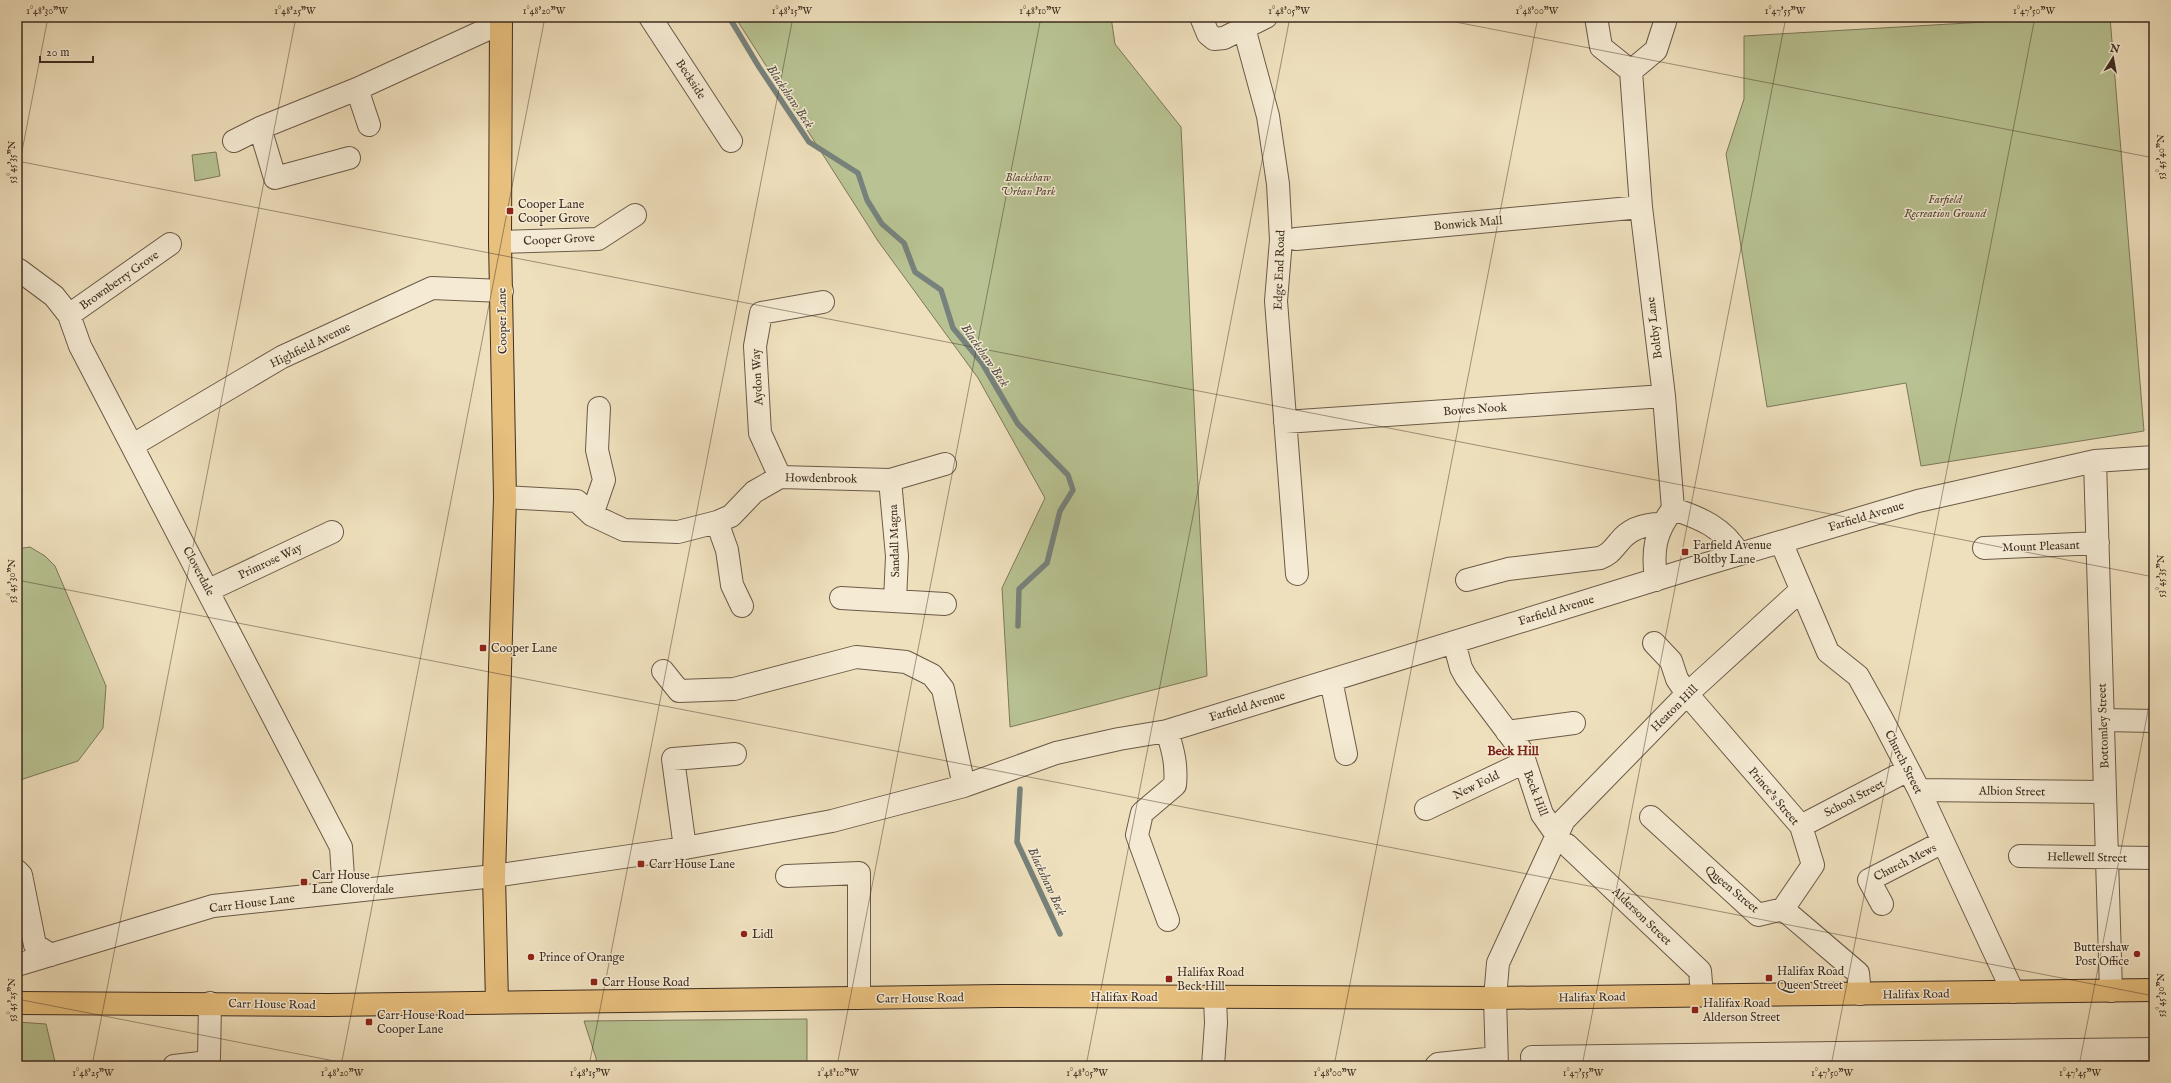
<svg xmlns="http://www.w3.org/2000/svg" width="2171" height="1083" font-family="'IM FELL English',serif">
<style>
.green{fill:#b8c292;stroke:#7c785a}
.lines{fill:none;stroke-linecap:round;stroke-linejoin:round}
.stream{stroke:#77827c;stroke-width:5.5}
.minor-casing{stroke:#6b5a48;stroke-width:24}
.major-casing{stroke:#3f2d21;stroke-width:24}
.highway-casing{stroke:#3f2d21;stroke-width:24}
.minor{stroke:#f5ebd4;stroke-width:22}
.major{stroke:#e8c07e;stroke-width:22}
.highway{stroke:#e8c07e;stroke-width:22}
.ticks{fill:none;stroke:#3f2d21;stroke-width:1;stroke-opacity:0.45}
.poi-dot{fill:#8f2418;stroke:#f5ebd4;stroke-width:1.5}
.labels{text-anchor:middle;stroke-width:3;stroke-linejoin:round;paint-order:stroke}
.street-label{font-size:12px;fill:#3f2d21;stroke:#f5ebd4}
.park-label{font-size:12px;font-style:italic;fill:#574b38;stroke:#f5ebd4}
.poi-label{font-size:12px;fill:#3f2d21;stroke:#f5ebd4;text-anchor:start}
.water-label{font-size:13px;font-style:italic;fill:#565047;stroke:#f5ebd4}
.neighbourhood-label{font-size:13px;font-weight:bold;fill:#7a1f14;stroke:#f5ebd4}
.neatline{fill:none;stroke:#3f2d21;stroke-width:1.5}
.ticks-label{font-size:10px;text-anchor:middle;fill:#3f2d21}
</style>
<rect width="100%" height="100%" fill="#efe0bd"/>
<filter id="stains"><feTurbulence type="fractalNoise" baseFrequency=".005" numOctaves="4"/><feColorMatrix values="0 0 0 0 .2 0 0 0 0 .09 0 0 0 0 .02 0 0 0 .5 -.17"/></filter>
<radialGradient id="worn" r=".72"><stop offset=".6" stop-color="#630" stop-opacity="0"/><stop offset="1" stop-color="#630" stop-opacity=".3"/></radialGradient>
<!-- green -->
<path class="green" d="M735,17H1111L1115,44L1181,127L1207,676L1010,727L1002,588L1045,498L978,378L878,241Z
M2071,17H2110L2144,431L1921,466L1906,383L1767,407L1726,154L1744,99V36Z
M216,152L220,176L195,181L192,155Z
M30,547L45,556L55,566L106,686L103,728L78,761L17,781V549Z
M807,1019V1066H597L596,1058L584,1021Z
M17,1022L46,1024L56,1066H17Z"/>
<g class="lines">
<!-- stream -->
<path class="stream" d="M729,17L759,67L809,142L858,173L867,200L882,224L904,243L915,272L941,290L953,328L982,363L1018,424L1068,475L1073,490L1060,511L1047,563L1019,589L1018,626
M1020,789L1017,842L1060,934"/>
<!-- minor casing -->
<g class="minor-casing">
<path id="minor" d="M650,17L731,141
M1201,17L1208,34L1214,39L1224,38L1266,17
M1241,17L1268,116L1278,184L1281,240L1276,301L1297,574
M1596,17L1601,47L1631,71L1641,207L1664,396L1673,509C1655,532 1652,550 1656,580
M1631,71L1656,50L1665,22L1664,17
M357,89L369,125
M260,128L275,178L349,158
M234,141L260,128L357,89L501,23
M1296,239L1641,207
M500,242L598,239L635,215
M19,270L54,296L69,315L80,346L341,847L344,892
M69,315L170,244
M1285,422L1664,396
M133,445L282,357L432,288L502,291
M2095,461L2111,991
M780,477L760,433L755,346L761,313L823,302
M890,480L897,556L895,601
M505,497L577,501L592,515L624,530L678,532L717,522L731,516L754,492L780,477L890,480L945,464
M1673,509C1701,518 1724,528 1739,554
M592,515L604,480L597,450L599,408
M717,522L727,550L732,585L742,606
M1781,542L1828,652L1858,676L1882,719L1919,790L2013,992
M1984,548L2098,543
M1467,580L1508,569L1600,558C1610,554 1612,550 1619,542C1629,529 1645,524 1661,524
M209,590L332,532
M841,598L945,604
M1454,642L1461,668L1466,677L1521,750L1542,814L1556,834
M1654,643L1671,661L1677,679L1687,694L1801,826L1813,865L1783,909
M663,671L679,691L734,689L856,657L906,662L932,675L943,689L964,786
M1331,680L1346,754
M2103,720L2154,721
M1167,731C1173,750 1177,765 1175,785L1142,813L1137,835L1168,920
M1507,732L1574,723
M1919,790L2105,792
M1426,809L1525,762
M1651,817L1758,915L1783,909L1858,973L1860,994
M1801,826L1908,770
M1567,845L1700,971L1702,995
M685,848L673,759L735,754
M2020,856L2154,858
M17,871L21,875L35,945L51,955
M787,876L859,873V998
M1882,904L1869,880L1943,842
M17,965L213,906L494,876L685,848L832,821L964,786L1056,753L1119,739L1167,731L1693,568L1918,501L2095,461L2154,457
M1532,1057L2154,1049
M174,1066L200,1063L209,1058L210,1003
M1213,1066L1216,1023L1215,998
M1436,1066L1438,1064L1496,1058
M1497,1066L1495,998L1498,963L1564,820L1687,694L1801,590"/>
</g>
<!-- major casing -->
<g class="major-casing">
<path id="major" d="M497,1002L494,876L505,497L500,242L501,17"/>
</g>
<!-- highway casing -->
<g class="highway-casing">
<path id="highway" d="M17,1003L329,1005L999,996L1495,998L2154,990"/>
</g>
<!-- minor -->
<use href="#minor" class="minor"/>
<!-- major -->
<use href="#major" class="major"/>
<!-- highway -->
<use href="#highway" class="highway"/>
</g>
<!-- ticks -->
<path class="ticks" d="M1430,17L2154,158M17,161L2154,577M17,177L48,17M17,580L2154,996M17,999L360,1066M92,1066L296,17M341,1066L545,17M589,1066L793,17M837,1066L1041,17M1086,1066L1290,17M1334,1066L1538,17M1582,1066L1786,17M1831,1066L2035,17M2079,1066L2154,680"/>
<!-- markers -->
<g class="poi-dot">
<rect x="506" y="207" width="8" height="8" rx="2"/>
<rect x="1681" y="548" width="8" height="8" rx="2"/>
<rect x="479" y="644" width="8" height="8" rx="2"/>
<rect x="637" y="860" width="8" height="8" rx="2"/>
<rect x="300" y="878" width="8" height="8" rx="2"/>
<circle cx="744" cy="934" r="4"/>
<circle cx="2137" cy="954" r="4"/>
<circle cx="531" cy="957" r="4"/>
<rect x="1765" y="974" width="8" height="8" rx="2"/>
<rect x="1165" y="975" width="8" height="8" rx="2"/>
<rect x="590" y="978" width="8" height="8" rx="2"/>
<rect x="1691" y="1006" width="8" height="8" rx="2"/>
<rect x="365" y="1018" width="8" height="8" rx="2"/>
</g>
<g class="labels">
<!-- street labels -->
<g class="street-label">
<text transform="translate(691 79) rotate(57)" y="4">Beckside</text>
<text transform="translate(1468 223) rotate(-5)" y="4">Bonwick Mall</text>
<text transform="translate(559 239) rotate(-3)" y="4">Cooper Grove</text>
<text transform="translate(1279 270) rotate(-88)" y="4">Edge End Road</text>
<text transform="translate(119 280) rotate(-35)" y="4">Brownberry Grove</text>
<text transform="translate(502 321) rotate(-91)" y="4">Cooper Lane</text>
<text transform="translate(1654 328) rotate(-97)" y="4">Boltby Lane</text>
<text transform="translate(310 345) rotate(-26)" y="4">Highfield Avenue</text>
<text transform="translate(757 377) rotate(-93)" y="4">Aydon Way</text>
<text transform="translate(1475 409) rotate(-4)" y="4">Bowes Nook</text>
<text transform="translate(821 478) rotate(1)" y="4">Howdenbrook</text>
<text transform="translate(1866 516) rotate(-17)" y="4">Farfield Avenue</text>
<text transform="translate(894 541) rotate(-92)" y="4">Sandall Magna</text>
<text transform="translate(2041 546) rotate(-2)" y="4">Mount Pleasant</text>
<text transform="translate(270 561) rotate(-25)" y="4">Primrose Way</text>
<text transform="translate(199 571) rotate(62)" y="4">Cloverdale</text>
<text transform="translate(1556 610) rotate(-17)" y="4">Farfield Avenue</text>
<text transform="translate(1247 706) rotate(-17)" y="4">Farfield Avenue</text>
<text transform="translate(1674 708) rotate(-45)" y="4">Heaton Hill</text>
<text transform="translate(2103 726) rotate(-92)" y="4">Bottomley Street</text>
<text transform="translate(1904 762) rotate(63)" y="4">Church Street</text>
<text transform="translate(1476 785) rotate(-26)" y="4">New Fold</text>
<text transform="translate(2012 791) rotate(1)" y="4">Albion Street</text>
<text transform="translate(1536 793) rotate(69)" y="4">Beck Hill</text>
<text transform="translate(1774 796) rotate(50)" y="4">Prince's Street</text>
<text transform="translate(1854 798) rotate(-28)" y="4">School Street</text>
<text transform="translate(2087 857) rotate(1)" y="4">Hellewell Street</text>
<text transform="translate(1905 862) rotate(-27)" y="4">Church Mews</text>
<text transform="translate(1732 889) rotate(40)" y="4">Queen Street</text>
<text transform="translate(252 903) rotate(-7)" y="4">Carr House Lane</text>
<text transform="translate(1642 916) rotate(44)" y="4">Alderson Street</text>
<text transform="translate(1916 994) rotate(-1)" y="4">Halifax Road</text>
<text x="1124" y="1001">Halifax Road</text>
<text transform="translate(1592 997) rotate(-1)" y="4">Halifax Road</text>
<text transform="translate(920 998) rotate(-1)" y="4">Carr House Road</text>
<text transform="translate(272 1004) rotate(1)" y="4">Carr House Road</text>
</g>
<!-- park labels -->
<g class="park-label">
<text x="1028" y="181">Blackshaw<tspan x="1028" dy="14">Urban Park</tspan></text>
<text x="1945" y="203">Farfield<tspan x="1945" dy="14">Recreation Ground</tspan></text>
</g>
<!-- poi labels -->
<g class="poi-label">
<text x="518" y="208">Cooper Lane<tspan x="518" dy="14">Cooper Grove</tspan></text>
<text x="1693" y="549">Farfield Avenue<tspan x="1693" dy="14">Boltby Lane</tspan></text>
<text x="491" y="652">Cooper Lane</text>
<text x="649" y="868">Carr House Lane</text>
<text x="312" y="879">Carr House<tspan x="312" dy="14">Lane Cloverdale</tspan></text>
<text x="752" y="938">Lidl</text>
<text x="2129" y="951" text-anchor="end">Buttershaw<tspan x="2129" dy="14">Post Office</tspan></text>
<text x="539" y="961">Prince of Orange</text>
<text x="1777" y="975">Halifax Road<tspan x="1777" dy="14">Queen Street</tspan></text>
<text x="1177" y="976">Halifax Road<tspan x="1177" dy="14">Beck Hill</tspan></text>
<text x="602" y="986">Carr House Road</text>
<text x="1703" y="1007">Halifax Road<tspan x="1703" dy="14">Alderson Street</tspan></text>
<text x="377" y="1019">Carr House Road<tspan x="377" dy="14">Cooper Lane</tspan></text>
</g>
<!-- water labels -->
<g class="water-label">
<text transform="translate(791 96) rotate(56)" y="5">Blackshaw Beck</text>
<text transform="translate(986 355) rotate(55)" y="5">Blackshaw Beck</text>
<text transform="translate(1048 881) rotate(65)" y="5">Blackshaw Beck</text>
</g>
<!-- neighbourhood labels -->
<g class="neighbourhood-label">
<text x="1513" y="755">Beck Hill</text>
</g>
</g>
<!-- margin -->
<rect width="2171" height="1083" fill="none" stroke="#efe0bd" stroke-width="44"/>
<!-- north arrow -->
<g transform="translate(2113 58) rotate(11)" stroke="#f5ebd4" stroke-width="3" paint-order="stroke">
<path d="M0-3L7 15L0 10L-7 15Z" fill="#3f2d21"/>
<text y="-6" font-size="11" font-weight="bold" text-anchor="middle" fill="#3f2d21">N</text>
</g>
<!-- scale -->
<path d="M40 56v6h53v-6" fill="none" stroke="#3f2d21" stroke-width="2"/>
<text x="46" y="56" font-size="12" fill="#3f2d21" stroke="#f5ebd4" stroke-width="3" paint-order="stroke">20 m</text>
<rect x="22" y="22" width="2127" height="1039" class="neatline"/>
<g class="ticks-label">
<text x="47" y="14">1°48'30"W</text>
<text x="295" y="14">1°48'25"W</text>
<text x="544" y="14">1°48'20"W</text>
<text x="792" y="14">1°48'15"W</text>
<text x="1040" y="14">1°48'10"W</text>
<text x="1289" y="14">1°48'05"W</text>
<text x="1537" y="14">1°48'00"W</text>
<text x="1785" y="14">1°47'55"W</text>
<text x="2034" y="14">1°47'50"W</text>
<text transform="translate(2160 157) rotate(-90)" y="4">53°45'40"N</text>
<text transform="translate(11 162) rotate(-90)" y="4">53°45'35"N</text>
<text transform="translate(2160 576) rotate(-90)" y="4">53°45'35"N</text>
<text transform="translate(11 581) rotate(-90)" y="4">53°45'30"N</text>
<text transform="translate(2160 995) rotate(-90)" y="4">53°45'30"N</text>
<text transform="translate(11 1000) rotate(-90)" y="4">53°45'25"N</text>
<text x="93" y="1076">1°48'25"W</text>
<text x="342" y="1076">1°48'20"W</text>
<text x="590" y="1076">1°48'15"W</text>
<text x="838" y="1076">1°48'10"W</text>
<text x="1087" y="1076">1°48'05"W</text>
<text x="1335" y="1076">1°48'00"W</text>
<text x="1583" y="1076">1°47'55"W</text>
<text x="1832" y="1076">1°47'50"W</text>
<text x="2080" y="1076">1°47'45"W</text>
</g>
<rect width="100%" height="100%" filter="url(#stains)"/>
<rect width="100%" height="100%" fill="url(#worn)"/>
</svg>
